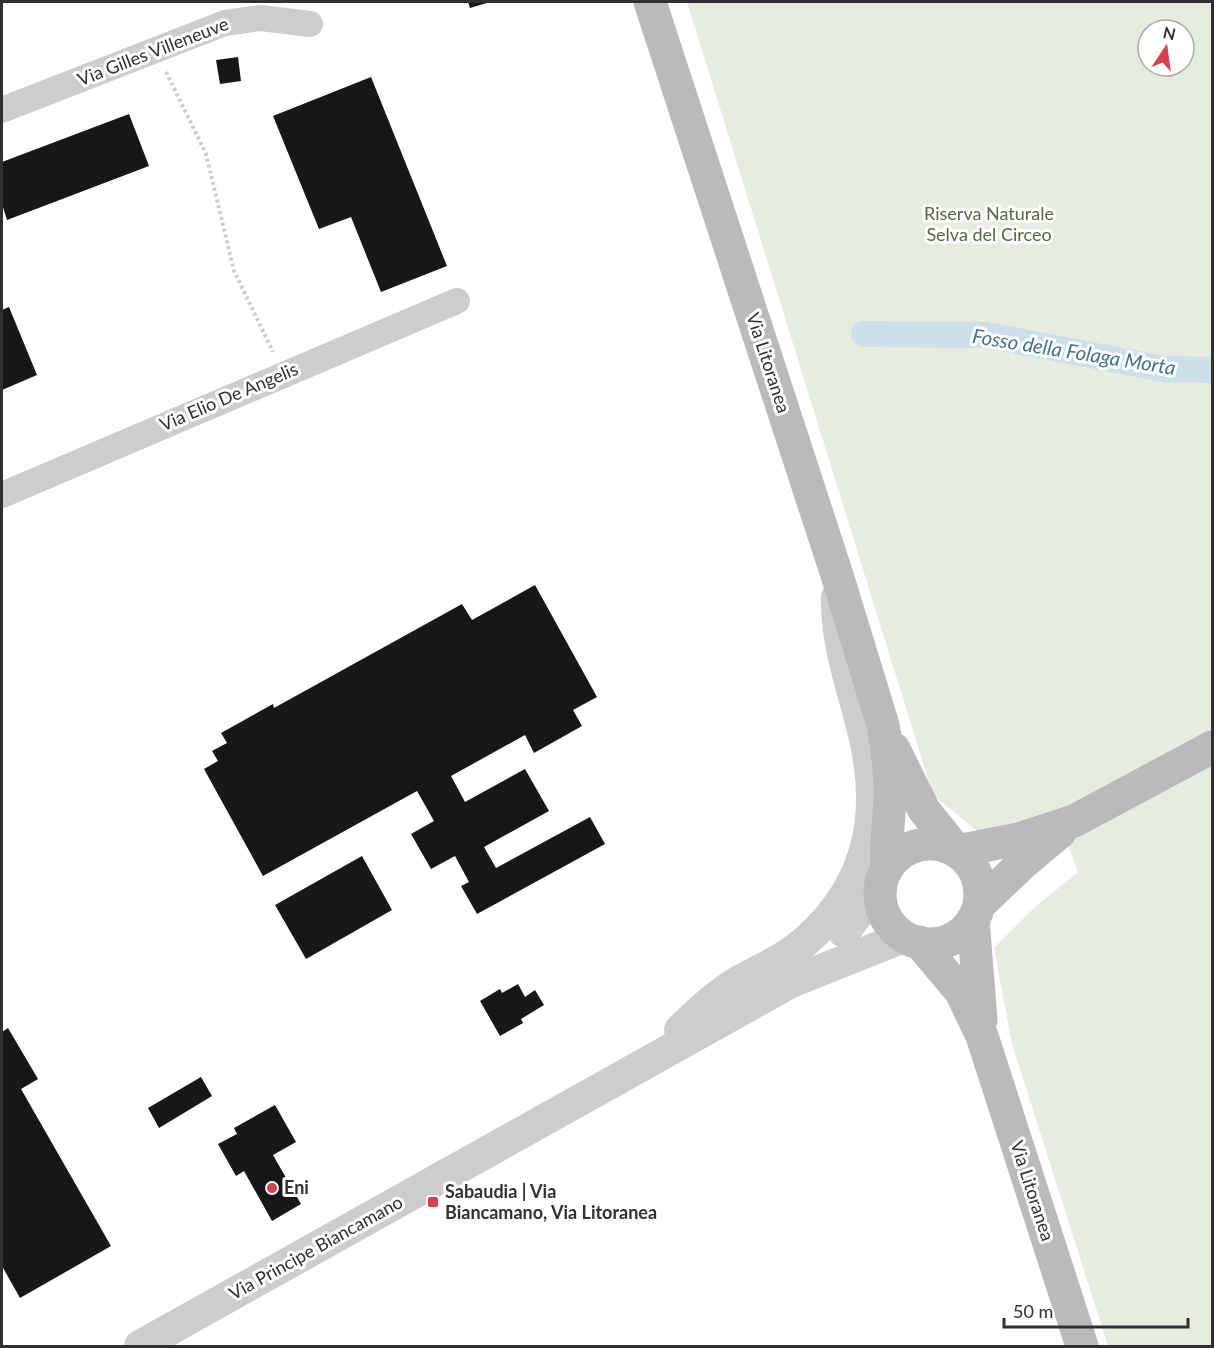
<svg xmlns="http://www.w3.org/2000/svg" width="1214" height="1348" font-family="Lato,sans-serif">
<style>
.green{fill:#e6ecdf;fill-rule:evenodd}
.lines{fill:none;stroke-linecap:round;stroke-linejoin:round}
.canal{stroke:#cddfea;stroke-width:26}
.building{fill:#171717}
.path{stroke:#cdcdcd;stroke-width:4;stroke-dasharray:3 3;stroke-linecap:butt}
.minor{stroke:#cdcdcd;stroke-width:26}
.tertiary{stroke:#cdcdcd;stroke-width:32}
.secondary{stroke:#bababa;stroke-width:33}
.poi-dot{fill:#d9404c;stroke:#fff;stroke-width:2}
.labels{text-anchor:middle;stroke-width:6;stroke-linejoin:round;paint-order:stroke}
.street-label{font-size:18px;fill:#303030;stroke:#fff}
.park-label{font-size:18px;fill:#536940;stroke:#fff}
.poi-label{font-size:18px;font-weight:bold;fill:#303030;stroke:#fff;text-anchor:start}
.water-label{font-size:20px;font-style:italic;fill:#43718d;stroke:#fff}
</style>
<rect width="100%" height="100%" fill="#fff"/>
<!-- green -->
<path class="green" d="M687,2H1212V1346H1108L1012,1044L994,948L1036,906L1078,872L1058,818L983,836L933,795ZM1148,30H1184V66H1148Z"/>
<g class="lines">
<!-- canal -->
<path class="canal" d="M864,334L987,335L1163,369L1212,370"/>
</g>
<!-- building -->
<path class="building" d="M468,2H490L470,8Z
M238,57L241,81L220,84L216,60Z
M371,77L447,266L381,292L351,217L319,229L273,116Z
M129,114L149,166L7,220L2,204V162Z
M9,307L37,375L2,390V310Z
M535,585L597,697L573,710L582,726L534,753L525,735L451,776L465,802L525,769L549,811L484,847L496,868L590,817L605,844L477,914L461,886L469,882L455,856L431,869L411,834L434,821L417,791L263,876L204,769L218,761L212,751L227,743L221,733L273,704L274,708L462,604L472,620Z
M362,856L392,910L306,959L275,905Z
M518,984L525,997L535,990L544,1005L521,1019L523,1023L500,1036L480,1001L500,989L502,993Z
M8,1028L38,1079L21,1089L111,1246L20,1298L2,1266V1032Z
M201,1077L212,1096L159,1128L148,1108Z
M275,1105L296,1142L273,1155L301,1204L272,1221L244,1171L236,1176L218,1144L237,1134L234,1128Z"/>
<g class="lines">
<!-- path -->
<path class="path" d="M166,72L206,154L234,271L273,352"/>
<!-- minor -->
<path class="minor" d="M2,110L225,23L261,18L310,24
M2,495L457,301"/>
<!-- tertiary -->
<path class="tertiary" d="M844,932L881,883
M680,1030C697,1013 715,996 736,983C761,969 788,958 809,938C872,881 883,810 863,730C852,685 836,644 837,597
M140,1346L791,982L904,937"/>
<!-- secondary -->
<path class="secondary" d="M650,2L837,575L883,725C887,747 890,769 890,792C890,817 885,842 887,868
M894,749L924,810L957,851L1019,839L1074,821L1212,747
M880 894a50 50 0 1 1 100 0a50 50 0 1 1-100 0Z
M979,905L1023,863L1060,832
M973,919L981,1020
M919,942L961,992L982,1036L1082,1346"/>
</g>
<!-- markers -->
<g class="poi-dot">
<circle cx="272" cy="1188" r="6"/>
<rect x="427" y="1196" width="12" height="12" rx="3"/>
</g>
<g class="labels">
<!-- street labels -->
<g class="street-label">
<text transform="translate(153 52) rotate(-21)" y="6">Via Gilles Villeneuve</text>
<text transform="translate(768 363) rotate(72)" y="6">Via Litoranea</text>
<text transform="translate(229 397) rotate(-23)" y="6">Via Elio De Angelis</text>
<text transform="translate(1032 1191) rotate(72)" y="6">Via Litoranea</text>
<text transform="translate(316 1248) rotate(-29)" y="6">Via Principe Biancamano</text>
</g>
<!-- park labels -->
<g class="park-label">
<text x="989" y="220">Riserva Naturale<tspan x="989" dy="21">Selva del Circeo</tspan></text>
</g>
<!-- poi labels -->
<g class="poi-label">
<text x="284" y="1194">Eni</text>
<text x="445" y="1198">Sabaudia | Via<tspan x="445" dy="21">Biancamano, Via Litoranea</tspan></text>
</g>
<!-- water labels -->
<g class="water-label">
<text transform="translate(1074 352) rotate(9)" y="7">Fosso della Folaga Morta</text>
</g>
</g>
<!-- border -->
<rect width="1214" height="1348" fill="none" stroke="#303030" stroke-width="6"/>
<!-- north arrow -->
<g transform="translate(1166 48) rotate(13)"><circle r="28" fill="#ffffff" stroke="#acacac" stroke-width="1.5"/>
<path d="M0-4.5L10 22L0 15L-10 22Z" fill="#d9404c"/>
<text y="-9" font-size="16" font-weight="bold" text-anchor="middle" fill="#303030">N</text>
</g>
<!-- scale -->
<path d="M1004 1318v9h184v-9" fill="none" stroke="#303030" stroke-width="3"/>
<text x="1013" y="1318" font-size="18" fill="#303030" stroke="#ffffff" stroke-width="4.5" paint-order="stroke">50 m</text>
</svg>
